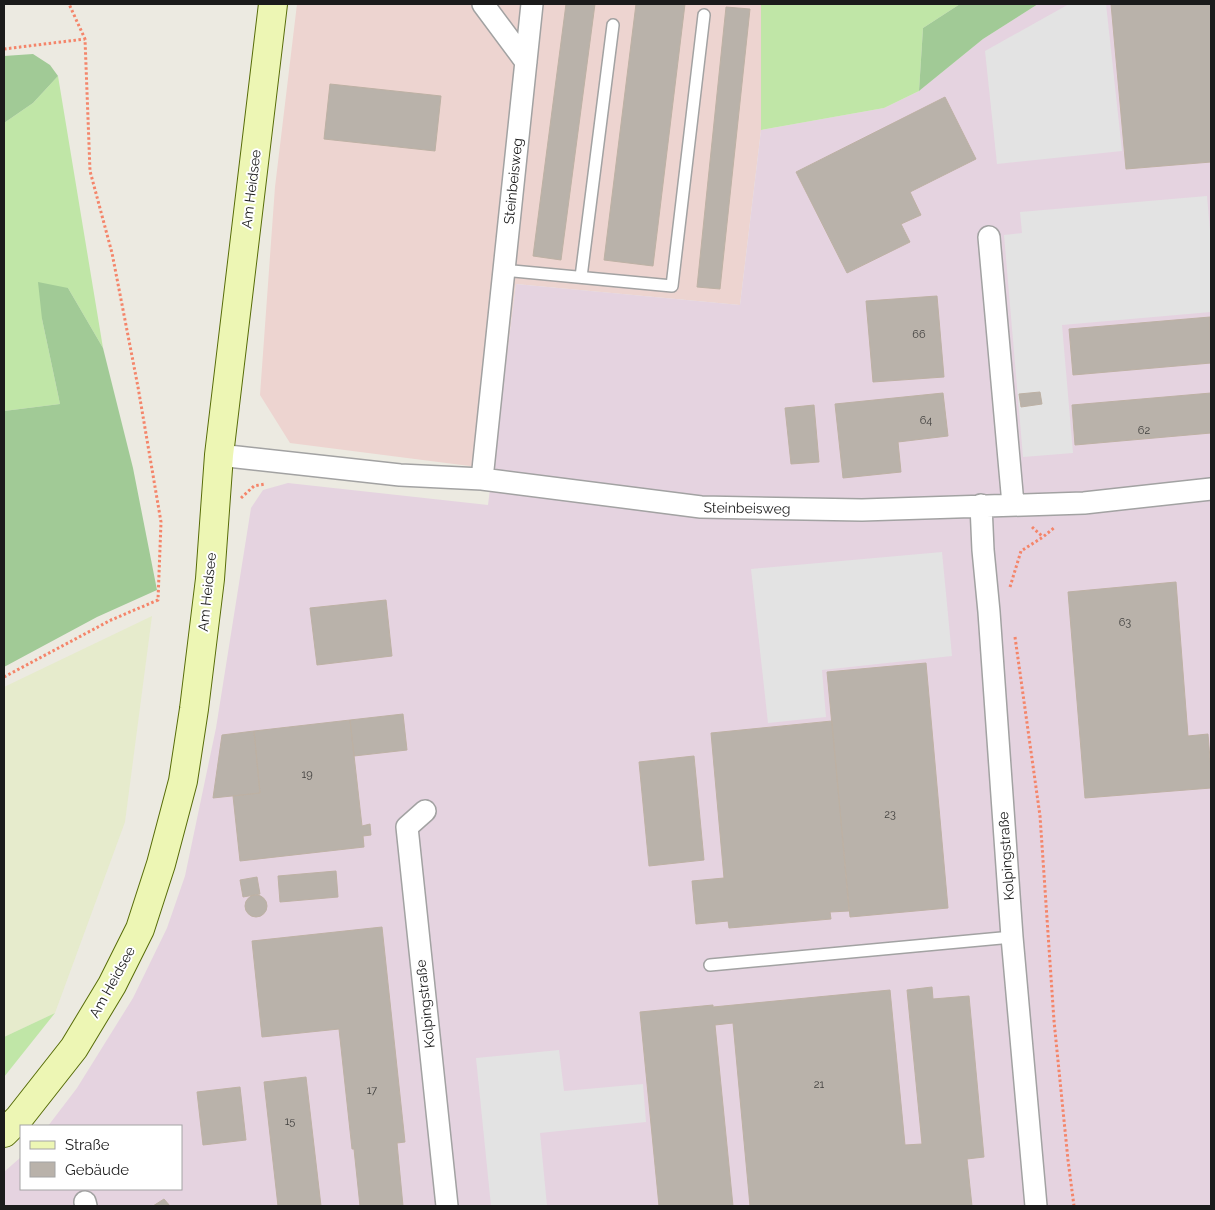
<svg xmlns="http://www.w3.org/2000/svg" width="1215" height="1210" font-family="Raleway,sans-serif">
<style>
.commercial{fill:#edd4d0}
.industrial{fill:#e5d3e0}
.farmland{fill:#e6ebcc}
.grass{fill:#c0e6a7}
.forest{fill:#a1ca96}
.parking{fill:#e3e3e3}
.building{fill:#b9b2aa;stroke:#bdb1a4}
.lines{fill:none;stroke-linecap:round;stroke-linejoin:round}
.lane-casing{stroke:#a2a2a2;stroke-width:14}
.street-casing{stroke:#a2a2a2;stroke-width:24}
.secondary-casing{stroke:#576c08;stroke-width:30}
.path{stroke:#f4856a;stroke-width:3;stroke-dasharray:2.5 2.5;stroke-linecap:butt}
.lane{stroke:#fff;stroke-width:11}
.street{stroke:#fff;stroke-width:21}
.secondary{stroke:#edf6b4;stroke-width:28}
.labels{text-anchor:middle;stroke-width:4;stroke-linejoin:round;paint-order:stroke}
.number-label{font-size:11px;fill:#42413f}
.street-label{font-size:14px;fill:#1b1b1b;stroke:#fff}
</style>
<rect width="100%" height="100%" fill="#eceae1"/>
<!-- commercial -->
<path class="commercial" d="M297,4H761V130L740,305L516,284L493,469L290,443L260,395L275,187Z"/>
<!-- industrial -->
<path class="industrial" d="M1038,4H1211V1206H4V1172L21,1157V1189H181V1126H48L77,1088L133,998L167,928L185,876L216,728L251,508L263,490L288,483L488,505L516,284L740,305L761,130L884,108L919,91L983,39Z"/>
<!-- farmland -->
<path class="farmland" d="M152,616L125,822L55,1013L4,1037V687Z"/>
<!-- grass -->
<path class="grass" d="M761,4H960L923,28L919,91L884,108L761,130Z
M58,76L103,348L68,288L42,319L60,404L4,411V123L33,103Z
M55,1013L4,1077V1037Z"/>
<!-- forest -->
<path class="forest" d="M960,4H1038L983,39L919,91L923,28Z
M33,54L50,65L58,76L33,103L4,123V56Z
M38,282L68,288L103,348L133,468L157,590L97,617L4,667V411L60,404L42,319Z"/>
<!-- parking -->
<path class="parking" d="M1069,4H1106L1122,151L997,164L985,51Z
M1207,196L1211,241V312L1062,325L1073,453L1023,457L1004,235L1022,233L1020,212Z
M942,552L952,656L822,670L826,717L768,723L751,569Z
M559,1050L564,1091L643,1084L646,1122L540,1133L547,1206H491L476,1058Z"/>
<!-- building -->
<path class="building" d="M566,4H595L561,260L533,256Z
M636,4H685L653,266L604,260Z
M1111,4H1211V162L1126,169Z
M726,7L750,9L720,289L697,287Z
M330,84L441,96L435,151L324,139Z
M945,97L976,159L910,192L921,215L901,224L910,242L847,273L796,172Z
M937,296L944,377L873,382L866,301Z
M1210,317L1211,363L1073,375L1069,329Z
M1040,392L1042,404L1021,407L1019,394Z
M943,393L948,436L898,442L901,472L843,478L835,404Z
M1211,393V433L1075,445L1072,405Z
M814,405L819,462L791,464L785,408Z
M1176,582L1188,736L1208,734L1211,771V788L1085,798L1068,592Z
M386,600L392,656L317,665L310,608Z
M926,663L948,908L850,917L827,672Z
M403,714L407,750L354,756L350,720Z
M350,720L362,826L370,824L371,835L363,836L364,847L240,861L233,796L260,793L254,731Z
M832,721L849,911L830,912L831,919L729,928L728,921L696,924L692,881L724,878L711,733Z
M254,731L260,793L213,798L222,735Z
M694,756L704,860L649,866L639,762Z
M336,871L338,897L280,902L278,876Z
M257,877L260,894L243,897L240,880Z
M245 906a11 11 0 1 1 22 0a11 11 0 1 1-22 0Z
M382,927L405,1142L397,1143L403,1206H360L354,1149H352L339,1029L262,1037L252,941Z
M932,987L933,999L969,996L984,1157L967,1159L972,1206H750L733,1023L715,1025L733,1206H659L640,1012L713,1005V1007L890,990L905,1145L922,1144L907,990Z
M306,1077L321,1206H278L264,1082Z
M240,1087L246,1140L203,1145L197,1092Z
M164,1199L170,1206H153Z"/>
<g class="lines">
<!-- lane casing -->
<g class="lane-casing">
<path id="lane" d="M503,270L672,286L704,15
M581,277L613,25
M710,965L1012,937"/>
</g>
<!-- street casing -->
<g class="street-casing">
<path id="street" d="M483,4L526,62
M989,237L1013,504
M219,455L400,475L482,479L701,507L862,510L1084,503L1211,489
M482,479L532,4
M981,505L983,550L989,612L1012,937L1036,1206
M425,811L407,827L447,1206
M85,1202L86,1206"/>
</g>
<!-- secondary casing -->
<g class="secondary-casing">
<path id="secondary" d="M4,1133L19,1118L74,1048L112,985L140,929L161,864L183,781L194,709L210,579L219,455L273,4"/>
</g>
<!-- path -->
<path class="path" d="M4,49L85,39
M241,498L254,486L265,484
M1032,527L1043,537
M1010,587L1021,551L1043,537L1055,527
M1015,637L1040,816L1054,1021L1068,1160L1074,1206
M4,677L111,620L158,600L161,522L138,387L112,253L90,171L85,39L69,4"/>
<!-- lane -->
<use href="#lane" class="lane"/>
<!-- street -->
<use href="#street" class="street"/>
<!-- secondary -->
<use href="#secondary" class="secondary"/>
</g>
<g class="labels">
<!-- number labels -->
<g class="number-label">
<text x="919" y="338">66</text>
<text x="926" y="424">64</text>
<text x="1144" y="434">62</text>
<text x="1125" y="626">63</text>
<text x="307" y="778">19</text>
<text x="890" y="818">23</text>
<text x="819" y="1088">21</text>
<text x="372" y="1094">17</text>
<text x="290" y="1125">15</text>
</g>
<!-- street labels -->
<g class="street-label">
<text transform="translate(513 181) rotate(-84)" y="5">Steinbeisweg</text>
<text transform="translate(251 189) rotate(-83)" y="5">Am Heidsee</text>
<text transform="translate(747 508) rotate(1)" y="5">Steinbeisweg</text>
<text transform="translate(207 592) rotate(-84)" y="5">Am Heidsee</text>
<text transform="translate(1006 856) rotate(-94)" y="5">Kolpingstraße</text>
<text transform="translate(112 982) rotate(-61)" y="5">Am Heidsee</text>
<text transform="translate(425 1004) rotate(-96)" y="5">Kolpingstraße</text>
</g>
</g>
<!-- border -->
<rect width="1215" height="1210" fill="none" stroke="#1b1b1b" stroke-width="10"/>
<!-- legend -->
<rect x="20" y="1125" width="162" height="65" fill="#ffffff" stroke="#a4a4a4"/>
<rect x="30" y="1141" width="25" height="8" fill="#edf6b4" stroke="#a4a4a4"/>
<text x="65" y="1150" font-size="15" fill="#1b1b1b">Straße</text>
<rect x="30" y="1162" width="25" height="15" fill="#b9b2aa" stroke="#a4a4a4"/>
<text x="65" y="1175" font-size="15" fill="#1b1b1b">Gebäude</text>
</svg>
